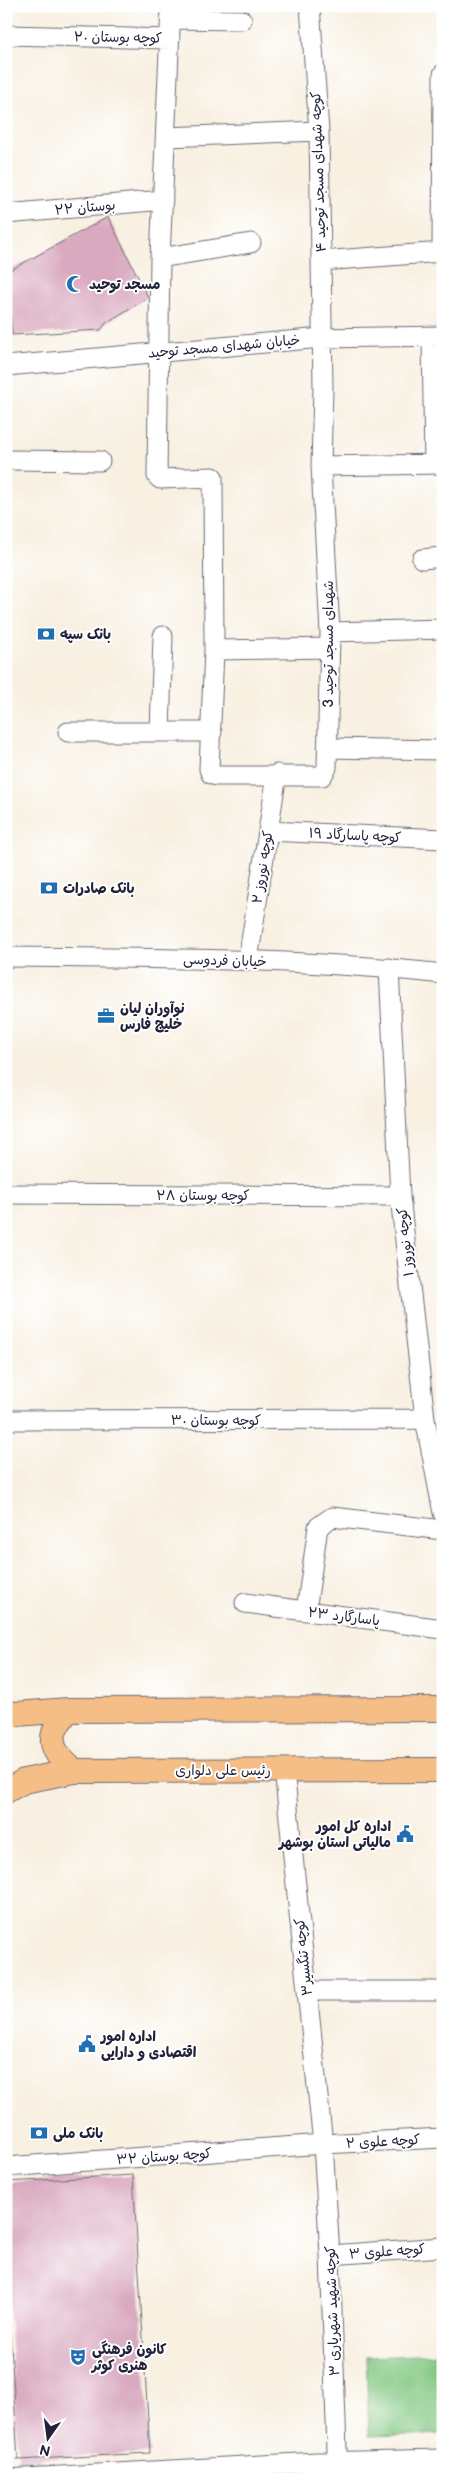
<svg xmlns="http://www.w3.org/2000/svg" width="449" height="2485" font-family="'Balsamiq Sans','Playpen Sans Arabic',sans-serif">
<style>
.green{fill:#84c882;stroke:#53755e}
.building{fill:#d9a9bf}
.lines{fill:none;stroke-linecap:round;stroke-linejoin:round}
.minor-casing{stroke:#6d6a75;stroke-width:21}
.major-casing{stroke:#6d6a75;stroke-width:26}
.minor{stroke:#fff;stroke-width:19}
.major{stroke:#f6be87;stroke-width:24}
.labels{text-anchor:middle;stroke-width:4;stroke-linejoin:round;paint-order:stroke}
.street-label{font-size:14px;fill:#22223b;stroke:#fff}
.poi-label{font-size:14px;font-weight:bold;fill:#22223b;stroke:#fff;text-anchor:start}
</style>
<rect width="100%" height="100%" fill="#fff"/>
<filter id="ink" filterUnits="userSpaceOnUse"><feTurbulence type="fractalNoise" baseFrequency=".02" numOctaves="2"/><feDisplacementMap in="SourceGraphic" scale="10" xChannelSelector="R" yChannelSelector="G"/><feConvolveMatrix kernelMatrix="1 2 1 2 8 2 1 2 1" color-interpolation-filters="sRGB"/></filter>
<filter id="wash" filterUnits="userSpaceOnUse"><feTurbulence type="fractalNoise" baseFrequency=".0096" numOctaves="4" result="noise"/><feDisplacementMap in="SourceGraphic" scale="20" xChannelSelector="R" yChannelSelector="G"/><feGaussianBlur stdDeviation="1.12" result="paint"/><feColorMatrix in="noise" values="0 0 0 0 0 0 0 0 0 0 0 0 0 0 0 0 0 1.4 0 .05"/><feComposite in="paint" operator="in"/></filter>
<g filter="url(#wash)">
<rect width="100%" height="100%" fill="#f8f0e1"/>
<!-- green -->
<path class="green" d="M443,2354V2434L369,2436L366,2357Z"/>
<g id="blocks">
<!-- building -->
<path class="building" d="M108,217L148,297L106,323L101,330L12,335L7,272Z
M133,2175L150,2453L18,2460L6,2262V2182Z"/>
</g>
</g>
<g filter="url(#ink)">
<use href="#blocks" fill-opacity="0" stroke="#6d6a75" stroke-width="1"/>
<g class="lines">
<!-- minor casing -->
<g class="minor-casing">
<path id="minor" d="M171,6L160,258L157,476L160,479L213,477L214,650L209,769L211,774L216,776H322L327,768L330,632L321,466L323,387L319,131L310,6
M172,19L242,20
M6,35L170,39
M166,137L319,131
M6,214L163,200
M442,252L443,74
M160,258L251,243
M321,261L443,252
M432,337L434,464
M6,366L322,338L443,336
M6,460L100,461
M321,466L443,464
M422,559L443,557
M330,632L443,629
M214,650L330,648
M68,732H212
M160,732L163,636
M327,748L443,750
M268,831L443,839
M6,957C152,958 298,958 443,974
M248,960L277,774
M389,968L400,1196L425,1419L443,1513
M6,1194L400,1196
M6,1420L425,1419
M245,1603L443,1629
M306,1611L318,1527L332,1517L443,1530
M284,1770L323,2144L330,2255L338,2478
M307,1991H443
M6,2167L323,2144L443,2138
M330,2255L443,2247
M6,2479L317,2462L443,2459
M319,2479L443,2475"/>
</g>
<!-- major casing -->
<g class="major-casing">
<path id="major" d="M68,1710C46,1737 48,1749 74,1771
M6,1713L17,1714L68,1710L443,1709
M6,1791L24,1781L74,1771L443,1770"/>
</g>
<!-- minor -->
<use href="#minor" class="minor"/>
<!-- major -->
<use href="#major" class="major"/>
</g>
</g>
<!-- icons -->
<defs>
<g id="mosque-bare" transform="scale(1.35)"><path d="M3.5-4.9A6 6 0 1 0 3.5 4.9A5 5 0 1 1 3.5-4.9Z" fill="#1f6fb2" stroke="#fff" stroke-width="2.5" paint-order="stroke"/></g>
<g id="bank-bare" transform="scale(1.35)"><path d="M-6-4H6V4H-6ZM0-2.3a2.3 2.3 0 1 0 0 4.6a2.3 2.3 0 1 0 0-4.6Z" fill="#1f6fb2" stroke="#fff" stroke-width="2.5" paint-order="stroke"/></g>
<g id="office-bare" transform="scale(1.35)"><path d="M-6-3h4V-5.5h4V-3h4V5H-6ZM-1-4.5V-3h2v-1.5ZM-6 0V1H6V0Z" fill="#1f6fb2" stroke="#fff" stroke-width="2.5" paint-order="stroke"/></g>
<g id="civic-bare" transform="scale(1.35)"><path d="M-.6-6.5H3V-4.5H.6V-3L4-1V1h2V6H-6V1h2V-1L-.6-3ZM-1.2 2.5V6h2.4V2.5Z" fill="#1f6fb2" stroke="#fff" stroke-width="2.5" paint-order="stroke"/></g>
<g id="theatre-bare" transform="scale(1.35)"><path d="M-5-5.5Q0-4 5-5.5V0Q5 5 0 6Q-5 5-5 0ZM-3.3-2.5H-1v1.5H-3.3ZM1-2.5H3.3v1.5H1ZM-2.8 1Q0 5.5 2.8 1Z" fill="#1f6fb2" stroke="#fff" stroke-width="2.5" paint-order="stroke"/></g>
</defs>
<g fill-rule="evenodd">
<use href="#mosque-bare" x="75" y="284"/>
<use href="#bank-bare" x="46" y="634"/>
<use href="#bank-bare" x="49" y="888"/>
<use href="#office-bare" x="106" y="1016"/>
<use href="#civic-bare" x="405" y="1834"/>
<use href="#civic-bare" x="87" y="2044"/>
<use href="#bank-bare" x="39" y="2133"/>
<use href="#theatre-bare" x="78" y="2357"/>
</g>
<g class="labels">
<!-- street labels -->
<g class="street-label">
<text transform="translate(118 37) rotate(1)" y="5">کوچه بوستان ۲۰</text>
<text transform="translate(318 172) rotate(-92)" y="5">کوچه شهدای مسجد توحید ۴</text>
<text transform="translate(85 207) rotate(-5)" y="5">بوستان ۲۲</text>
<text transform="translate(224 346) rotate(-5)" y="5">خیابان شهدای مسجد توحید</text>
<text transform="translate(328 644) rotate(-90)" y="5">شهدای مسجد توحید 3</text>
<text transform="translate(355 835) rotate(3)" y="5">کوچه پاسارگاد ۱۹</text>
<text transform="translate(262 867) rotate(-81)" y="5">کوچه نوروز ۲</text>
<text transform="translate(225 960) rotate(2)" y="5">خیابان فردوسی</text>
<text x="203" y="1200">کوچه بوستان ۲۸</text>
<text transform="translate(405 1242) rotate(-96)" y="5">کوچه نوروز ۱</text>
<text x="216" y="1425">کوچه بوستان ۳۰</text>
<text transform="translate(344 1616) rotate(7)" y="5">پاسارگارد ۲۳</text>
<text x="223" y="1775">رئیس علی دلواری</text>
<text transform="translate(303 1957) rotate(-96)" y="5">کوچه تنگسیر۳</text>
<text transform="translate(383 2141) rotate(-3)" y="5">کوچه علوی ۲</text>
<text transform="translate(164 2156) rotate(-4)" y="5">کوچه بوستان ۳۲</text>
<text transform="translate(387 2251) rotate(-4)" y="5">کوچه علوی ۳</text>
<text transform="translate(332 2311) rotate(-92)" y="5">کوچه شهید شهریاری ۳</text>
</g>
<!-- poi labels -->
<g class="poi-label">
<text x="89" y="289">مسجد توحید</text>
<text x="60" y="639">بانک سپه</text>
<text x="63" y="893">بانک صادرات</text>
<text x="120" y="1013">نوآوران لیان<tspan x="120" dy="16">خلیج فارس</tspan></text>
<text x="391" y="1831" text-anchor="end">اداره کل امور<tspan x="391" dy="16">مالیاتی استان بوشهر</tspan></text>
<text x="101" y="2041">اداره امور<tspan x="101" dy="16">اقتصادی و دارایی</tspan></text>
<text x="53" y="2138">بانک ملی</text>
<text x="92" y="2354">کانون فرهنگی<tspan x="92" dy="16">هنری کوثر</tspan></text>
</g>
</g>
<!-- margin -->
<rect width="449" height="2485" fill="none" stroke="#fff" stroke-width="25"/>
<!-- north arrow -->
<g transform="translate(48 2438) rotate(194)" stroke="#ffffff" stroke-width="4" paint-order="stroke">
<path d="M0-4L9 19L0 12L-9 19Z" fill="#22223b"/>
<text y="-8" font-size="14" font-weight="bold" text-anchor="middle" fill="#22223b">N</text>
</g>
</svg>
